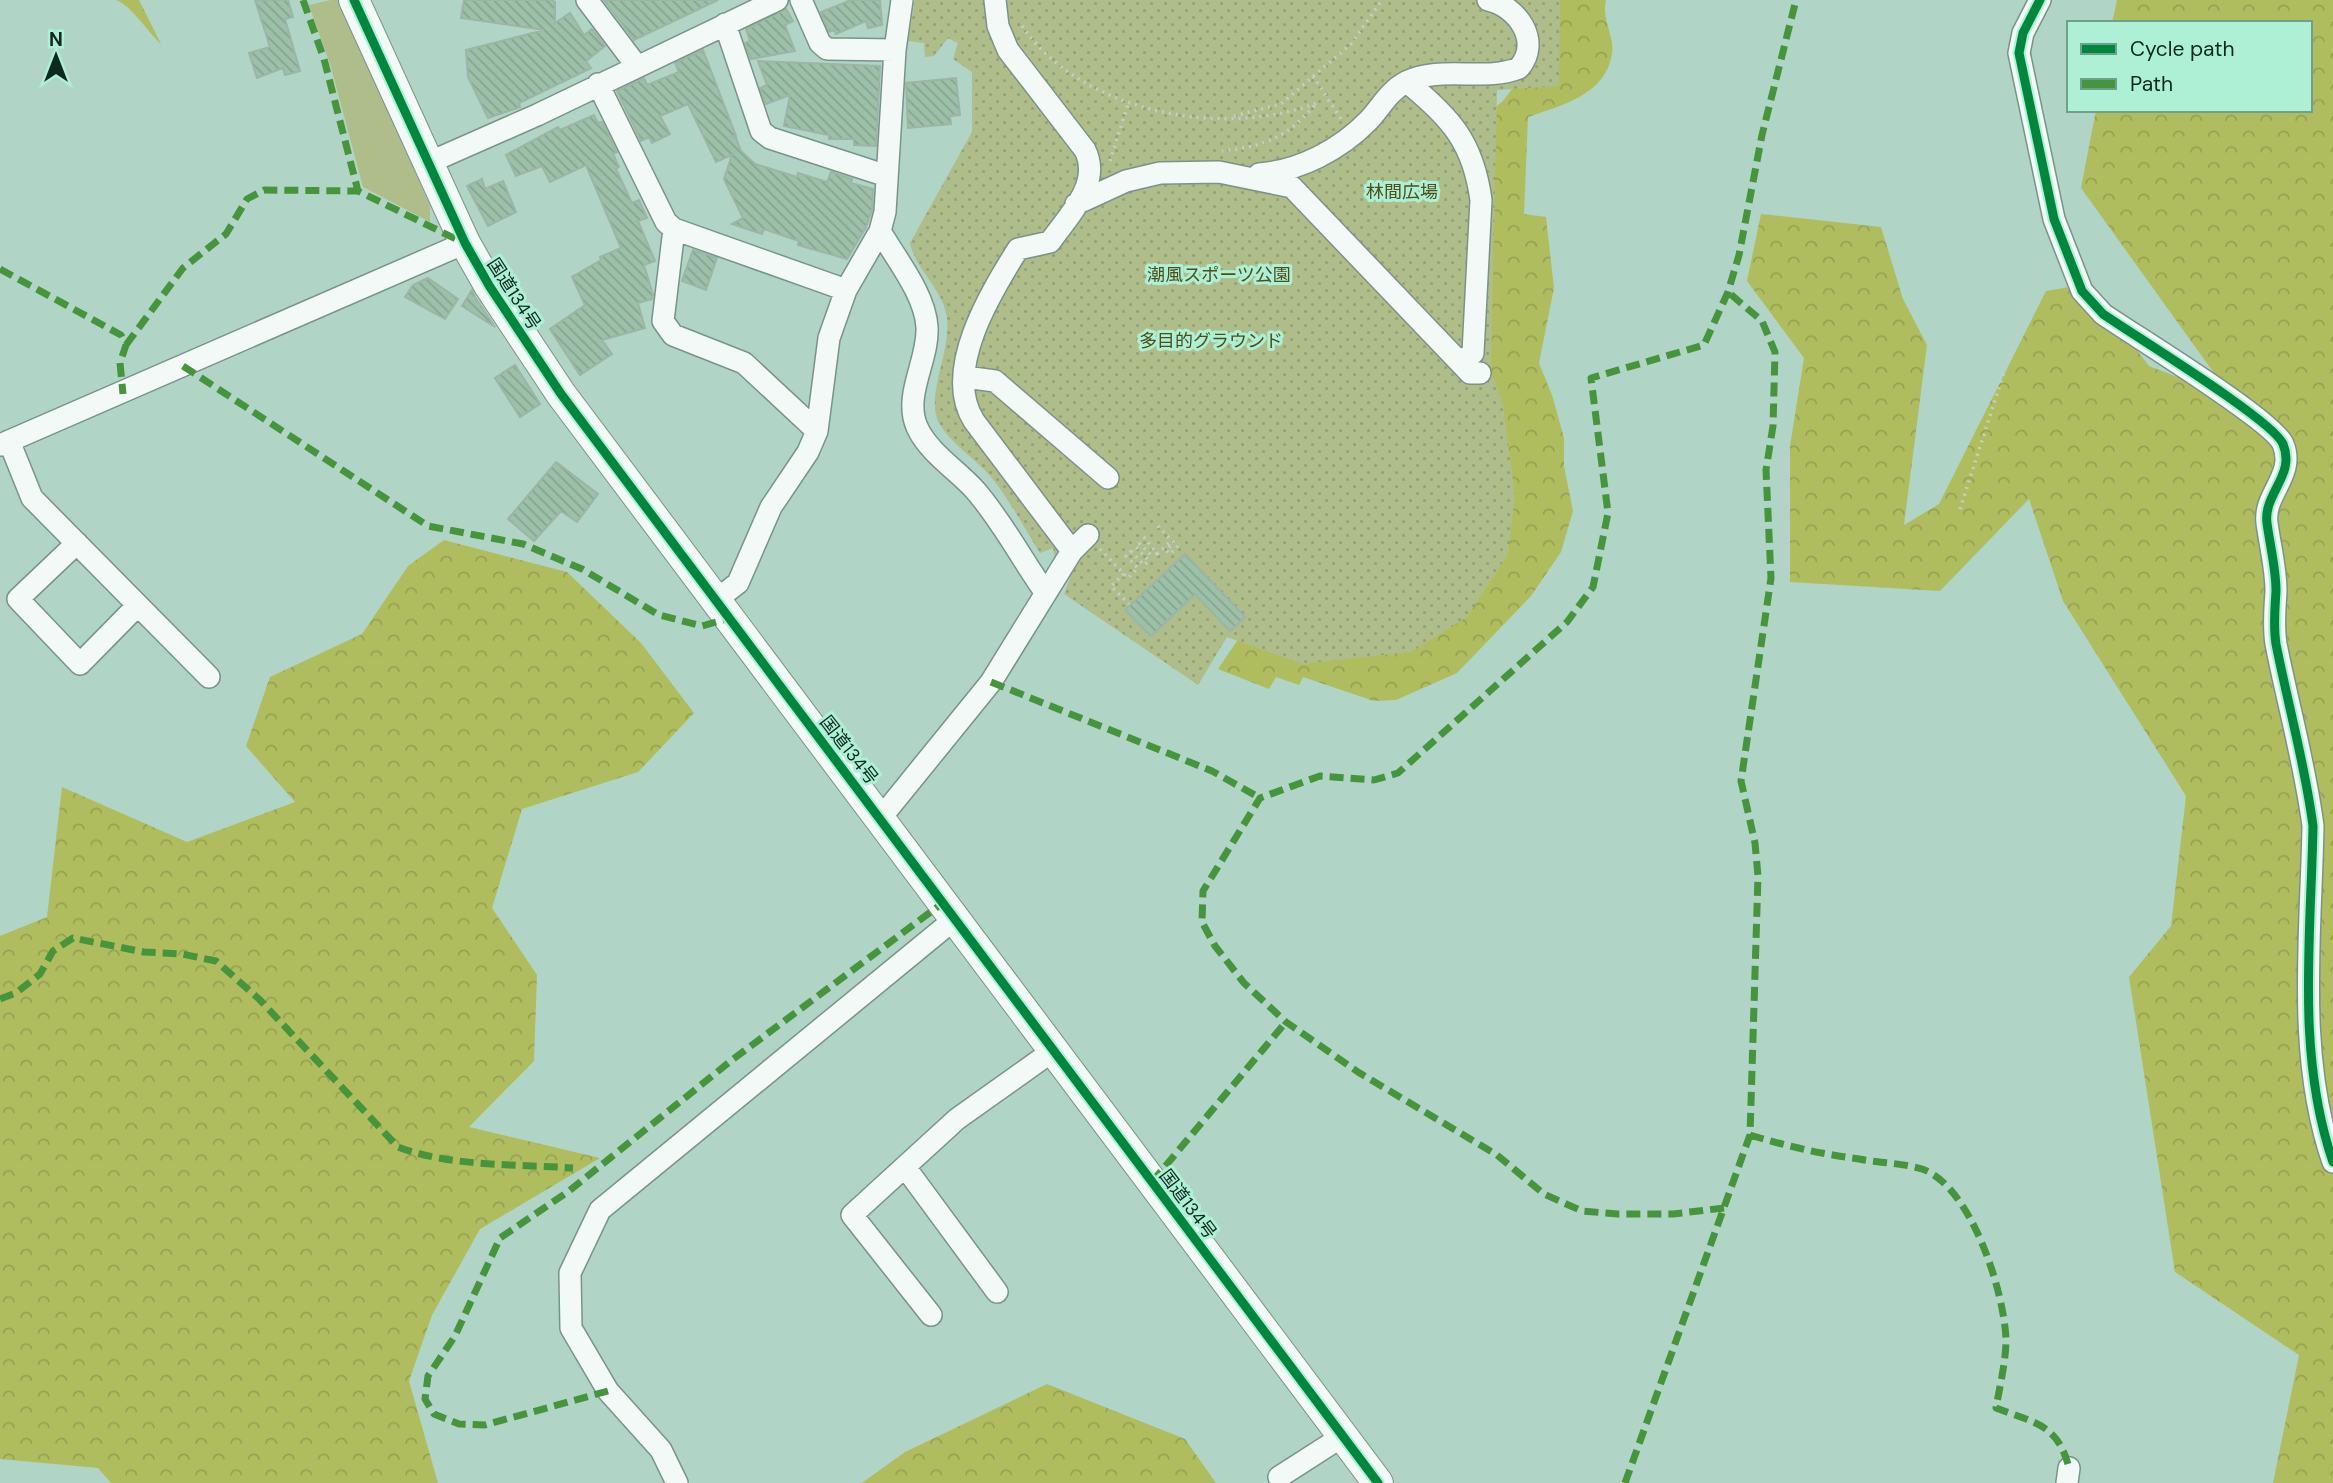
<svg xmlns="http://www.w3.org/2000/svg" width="2333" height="1483" font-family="'DM Sans','Noto Sans JP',sans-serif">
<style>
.grass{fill:#aebd8a}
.forest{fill:url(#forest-crowns)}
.park{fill:url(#park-dots)}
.building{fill:url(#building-back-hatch);stroke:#9cb5a7;stroke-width:2}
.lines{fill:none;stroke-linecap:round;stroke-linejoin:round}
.minor-casing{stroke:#789489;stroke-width:24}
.highway-casing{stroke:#789489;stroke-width:32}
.path{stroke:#c3cfca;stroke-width:3.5;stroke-dasharray:2 5;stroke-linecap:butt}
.minor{stroke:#f3f9f6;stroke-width:21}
.highway{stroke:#f3f9f6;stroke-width:30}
.quiet{stroke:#46953d;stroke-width:7;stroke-dasharray:14 7;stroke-linecap:butt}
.cycleway-casing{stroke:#aef0d5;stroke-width:13}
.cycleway{stroke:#00873e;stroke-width:9}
.labels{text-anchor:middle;stroke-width:6;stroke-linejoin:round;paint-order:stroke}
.park-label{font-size:18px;fill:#4f4d18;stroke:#aef0d5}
.street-label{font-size:18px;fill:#0e291f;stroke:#aef0d5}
</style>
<defs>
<pattern id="forest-crowns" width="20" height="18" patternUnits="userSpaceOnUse" patternTransform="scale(1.75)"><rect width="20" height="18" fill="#b0bd5f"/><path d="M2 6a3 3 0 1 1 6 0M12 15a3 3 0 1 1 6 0" fill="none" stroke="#96a252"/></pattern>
<pattern id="park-dots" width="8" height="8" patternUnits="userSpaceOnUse" patternTransform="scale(1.75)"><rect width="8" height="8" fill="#aebd8a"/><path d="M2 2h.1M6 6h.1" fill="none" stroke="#94a277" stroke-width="1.8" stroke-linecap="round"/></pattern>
<pattern id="building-back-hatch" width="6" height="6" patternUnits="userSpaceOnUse" patternTransform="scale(1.75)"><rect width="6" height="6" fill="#9cc0a8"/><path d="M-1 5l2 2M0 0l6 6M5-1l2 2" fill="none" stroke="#85a590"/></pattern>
</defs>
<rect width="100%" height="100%" fill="#b0d4c5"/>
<!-- grass -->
<path class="grass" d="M331,0H339L430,206V222L363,187L331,67L309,5Z"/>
<!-- forest -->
<path class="forest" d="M116,0H139L161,44C147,31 132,6 116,0Z
M1514,0H1606C1601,19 1615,36 1612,54C1606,95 1560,106 1528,117L1524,214L1546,217L1554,288L1539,363L1552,395L1564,438V466L1573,511L1561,552L1531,596L1457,673L1396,700L1374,701L1303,677L1299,685L1276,677L1269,689L1218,669L1254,616L1486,413L1482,118L1503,101L1523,74Z
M2117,0H2333V1483H2273L2299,1355L2175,1272L2129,977L2171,926L2186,796L2063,601L2029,499L1940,591L1790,582V446L1804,358L1747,281L1761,214L1881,227L1903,299L1927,345L1904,525L1939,504L2046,291L2087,284L2149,366L2232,398L2081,188L2096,110H2310V23H2112Z
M444,540L567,572L641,643L694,713L638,772L522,809L492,908L537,975L534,1061L469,1127L600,1158L480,1229L432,1315L409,1381L438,1483H111L98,1468L0,1459V936L47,917L62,787L187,842L295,802L246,746L270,677L362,634L408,566Z
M1047,1384L1185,1439L1216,1483H862L905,1452Z"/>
<!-- park -->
<path class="park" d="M915,0H1560L1559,86L1497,90L1491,370L1503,405L1515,496L1508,554L1467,617L1411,652L1302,664L1227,637L1198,685L1064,594L1070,578L1051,564L1055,558L1053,548L1040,553C1024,528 1010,500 991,477C975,458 951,444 939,423C925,397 951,353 947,318C943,288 916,271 910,243L972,132V72L953,59L958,43L948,38L934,56L925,57L924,43L908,41Z"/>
<!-- building -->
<path class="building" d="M255,0H288L293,17L285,19L300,71L285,75L283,68L257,78L249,53L270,47Z
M464,0H552L555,2V23L570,13L584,35L592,29L605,46L586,61L591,68L519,103L520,107L488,118L468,77L466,50L544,30L461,18Z
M604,0H718L634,40Z
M851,0H880L882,25L868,28L866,21L836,34L834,30L829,32L821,12Z
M786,9L793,21L785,25L795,51L751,59L745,43L750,41L746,29Z
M703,50L736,136H731L736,138L741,151L755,164L797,177L798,173L827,182L831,172L852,179L851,183L873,189L872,210L866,227L847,259L798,245L799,241L764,229L762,234L732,224L743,218L724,179L732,155L716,162L688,104L660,116L670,134L652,143L649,137L641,141L617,91L644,78L647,85L679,72L675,63Z
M758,61L880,66L876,146L854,145V139H829V135L784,126L790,95L766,104L760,88L767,85Z
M956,78L960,115L950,116L951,124L908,128L906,83Z
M594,115L598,123L602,122L617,152L613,154L619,167L616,169L632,203L639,200L647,218L638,221L655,261L644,265L653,295L652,299L638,303L645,328L602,340L612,354L580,375L550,329L585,305L572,277L601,260L600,257L621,248L586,165L550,182L542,166L516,176L506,155L558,127L560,130Z
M482,179L485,189L503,181L516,212L488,226L467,186Z
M693,250L717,258L706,290L682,281Z
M428,278L458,299L445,319L405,297L413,285Z
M472,290L475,297L495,327L462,306Z
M515,365L540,404L520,417L495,378Z
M556,462L598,494L577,522L561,511L534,541L508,519Z
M1185,554L1245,617L1230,631L1195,594L1151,636L1125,610Z"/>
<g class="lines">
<!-- minor casing -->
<g class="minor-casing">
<path id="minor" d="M587,0L636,65
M801,0L820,43L827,49L895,50
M2040,0L2023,33L2019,53L2054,219L2082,291L2103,314C2133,335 2273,420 2283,444C2296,475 2263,494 2267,523C2270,546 2276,568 2276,591C2275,609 2273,625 2276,644C2288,705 2305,764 2313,826C2311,937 2296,1055 2333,1162
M725,24L761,131L770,138L887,176
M1407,82C1451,118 1473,142 1481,200L1473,353L1461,362
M598,84L666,222L674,229L846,290
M428,163L537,115L777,0
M1259,174C1299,171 1340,150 1369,120C1381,107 1389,91 1406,82C1441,65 1485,82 1519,68C1542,41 1517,6 1488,0
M1076,204L1126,181L1160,173L1219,172L1292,187L1470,373H1480
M674,229L663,321L673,335L744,363L817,431
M880,231C896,259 925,294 927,327C929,360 903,395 917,427C928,452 957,470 975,490C1002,521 1021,558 1045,592
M965,377L995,381L1108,478
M9,441L32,498L209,677
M0,445L465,243
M77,543L18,599L80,664L137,606
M1072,551L1088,535
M716,600L738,583L771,507L808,452L817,431L829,338L846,290L880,231L885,212L895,50L902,0
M879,814L888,809L991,682L1072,551L974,421C942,371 991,292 1018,249L1050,242C1068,216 1102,184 1085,150L1008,50L998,26L995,0
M905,1167L997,1292
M931,1315L852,1215L957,1119L1054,1050
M1279,1477L1343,1436
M677,1483L661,1450L608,1391L571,1328L570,1273L600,1210L956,918
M2067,1483L2069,1468"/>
</g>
<!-- highway casing -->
<g class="highway-casing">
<path id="highway" d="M354,0L465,243L490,287L561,394L1378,1483"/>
</g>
<!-- path -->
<path class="path" d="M1022,26C1082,113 1223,139 1317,103C1287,137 1267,146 1222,151
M1313,76L1341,119
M1234,116L1281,104L1351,44L1382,0
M1110,161L1128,104
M1960,509L2043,251
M1158,526L1174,543L1166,550L1170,554L1179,545
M1144,537L1157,554L1153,557
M1139,543L1153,557
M1100,549L1128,578L1138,568L1126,556L1131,551
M1131,551L1144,565L1149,561L1136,547L1139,543
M1157,554L1171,541
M1124,574L1111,586L1129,604"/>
<!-- minor -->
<use href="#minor" class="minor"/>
<!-- highway -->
<use href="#highway" class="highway"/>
<!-- quiet -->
<path class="quiet" d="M303,0L324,59L358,191
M0,269L121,335L126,345L120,363L123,394
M126,345L183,268L226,234L247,199L264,190L358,191L464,243
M183,366L428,526L523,544L582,569L659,615L702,626L730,618
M991,682L1212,771L1260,798
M0,999L16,993L40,974L53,951L73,938L144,952L182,954L216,961L259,999L398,1147C451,1167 516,1164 573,1168
M1750,1135C1786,1146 1821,1154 1859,1159C1879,1163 1903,1163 1922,1169C1971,1186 2004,1291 2006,1339C2006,1361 2000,1385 1996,1408C2035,1423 2058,1424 2069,1468
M1152,1182L1286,1022
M1724,1208L1673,1214H1618L1582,1211L1544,1194L1497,1155L1358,1072L1286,1022L1244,983L1215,946L1202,922L1203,891L1260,798L1320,776L1374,780L1398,773L1567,622L1593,587L1608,513L1591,378L1704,345L1728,292L1739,255L1762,135L1796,0
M608,1391L485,1425L459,1424L434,1414L425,1399L428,1376L455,1336L500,1238L569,1191L732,1060L944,902
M1625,1483L1750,1135L1758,876L1755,843L1741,781L1771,578L1766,470L1773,426L1775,352L1762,321L1728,292"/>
<!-- cycleway casing -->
<g class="cycleway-casing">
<path id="cycleway" d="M354,0L465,243L490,287L561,394L1378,1483
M2040,0L2023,33L2019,53L2054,219L2082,291L2103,314C2133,335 2273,420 2283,444C2296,475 2263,494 2267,523C2270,546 2276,568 2276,591C2275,609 2273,625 2276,644C2288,705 2305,764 2313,826C2311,937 2296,1055 2333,1162"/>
</g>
<!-- cycleway -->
<use href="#cycleway" class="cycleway"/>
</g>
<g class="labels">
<!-- park labels -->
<g class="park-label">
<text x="1402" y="198">林間広場</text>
<text x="1219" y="281">潮風スポーツ公園</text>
<text x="1211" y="347">多目的グラウンド</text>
</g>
<!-- street labels -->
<g class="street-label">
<text transform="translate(514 294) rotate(57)" y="6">国道134号</text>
<text transform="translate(849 750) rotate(52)" y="6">国道134号</text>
<text transform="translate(1188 1204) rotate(53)" y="6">国道134号</text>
</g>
</g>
<!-- legend -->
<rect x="2067" y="21" width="245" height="91" fill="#aef0d5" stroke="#6ea08c" stroke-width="2"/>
<rect x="2081" y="44" width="35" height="10" fill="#00873e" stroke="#6ea08c" stroke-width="2"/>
<text x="2130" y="56" font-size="21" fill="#0e291f">Cycle path</text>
<rect x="2081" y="79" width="35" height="10" fill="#46953d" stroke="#6ea08c" stroke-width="2"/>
<text x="2130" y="91" font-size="21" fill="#0e291f">Path</text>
<!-- north arrow -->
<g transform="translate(56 56)" stroke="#aef0d5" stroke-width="5" paint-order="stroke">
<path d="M0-5L12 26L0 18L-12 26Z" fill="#0e291f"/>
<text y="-10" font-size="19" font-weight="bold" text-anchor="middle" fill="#0e291f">N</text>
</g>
</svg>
